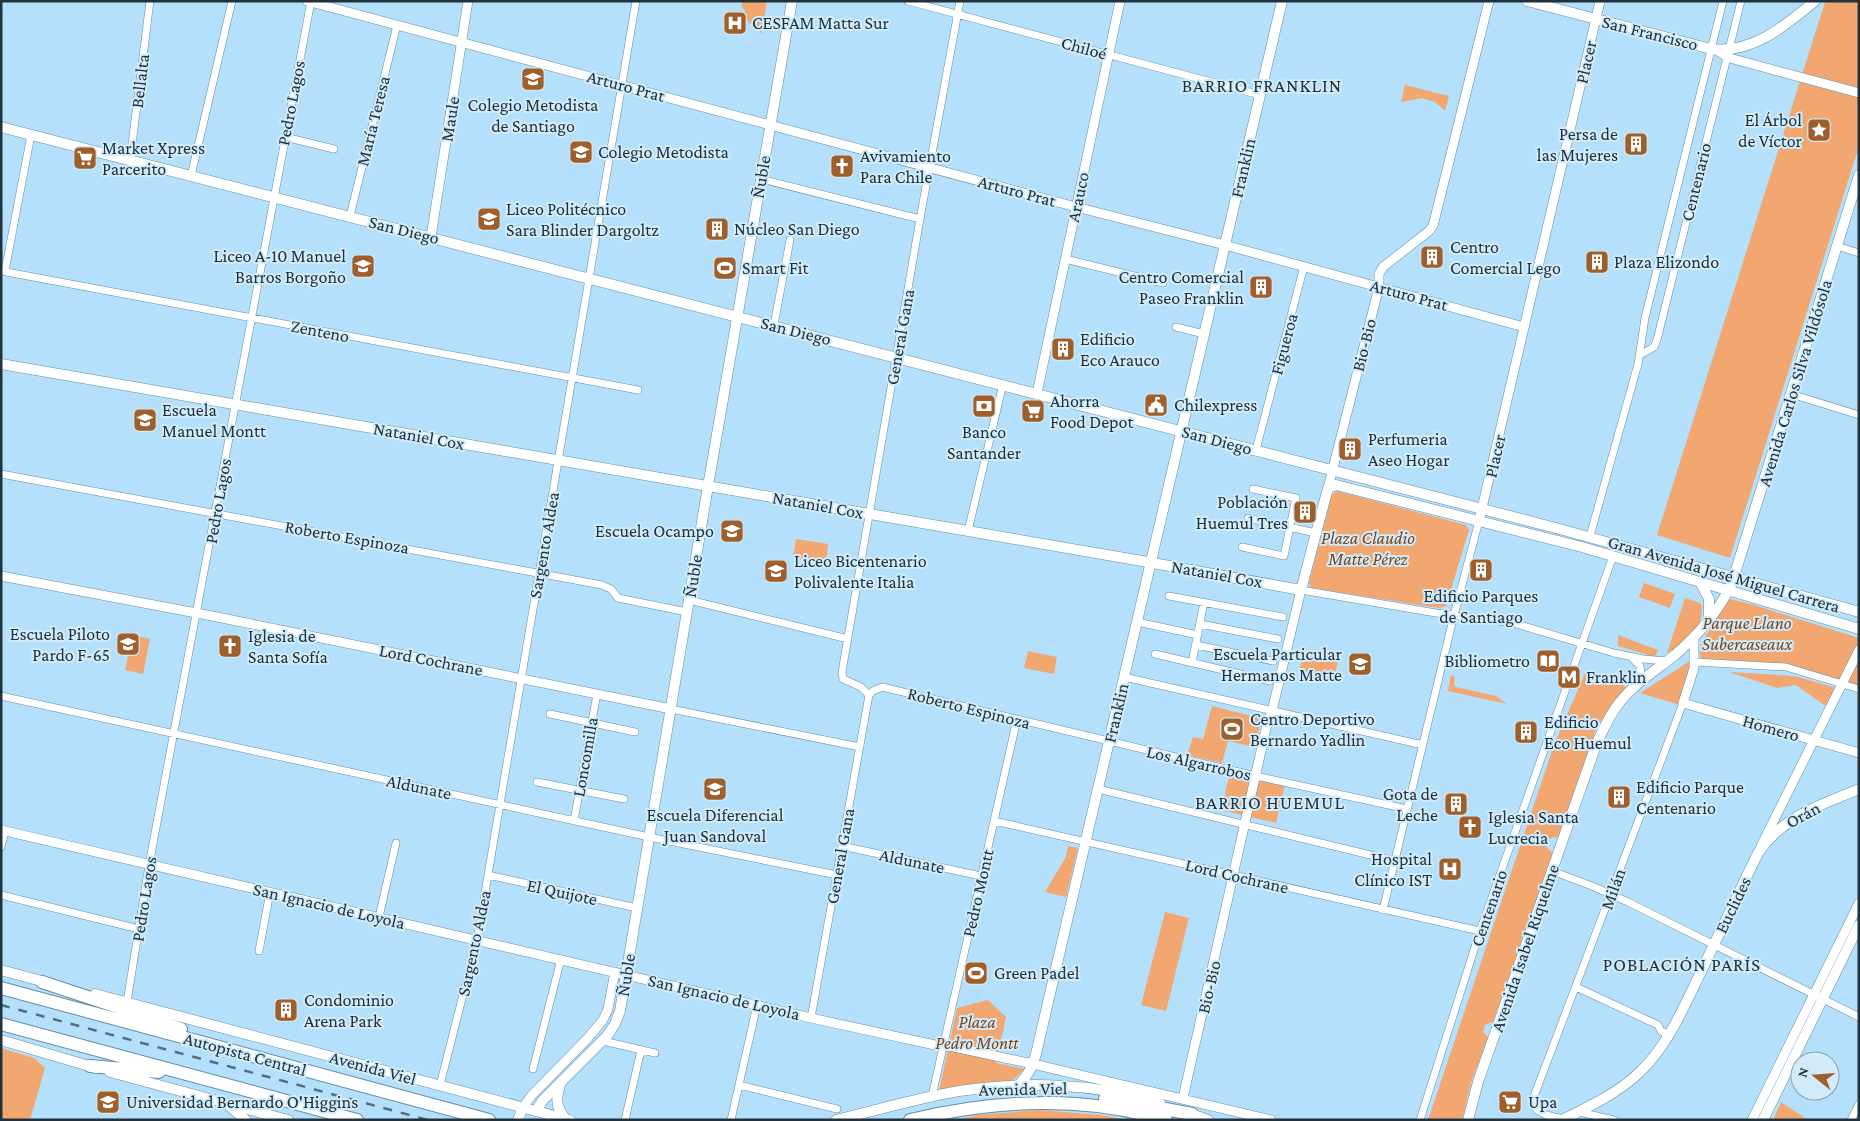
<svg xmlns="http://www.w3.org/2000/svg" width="1860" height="1121" font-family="'Crimson Pro',serif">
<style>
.green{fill:#f2a770}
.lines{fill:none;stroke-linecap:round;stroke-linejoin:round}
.minor-casing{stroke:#648da6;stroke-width:8}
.tertiary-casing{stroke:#648da6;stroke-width:10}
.secondary-casing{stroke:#648da6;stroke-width:11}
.primary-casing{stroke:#648da6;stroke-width:11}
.motorway-casing{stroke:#648da6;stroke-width:14}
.minor{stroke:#fff;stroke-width:7}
.tertiary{stroke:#fff;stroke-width:9}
.secondary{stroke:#fff;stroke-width:10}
.primary{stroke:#fff;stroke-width:10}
.motorway{stroke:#fff;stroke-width:12}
.rail{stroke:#546e7f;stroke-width:2.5;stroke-dasharray:9 9;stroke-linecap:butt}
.labels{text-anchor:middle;stroke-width:4;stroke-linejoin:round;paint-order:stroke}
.poi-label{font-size:18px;fill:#21323d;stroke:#d1ebfb;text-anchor:start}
.street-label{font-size:18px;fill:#21323d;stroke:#d1ebfb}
.park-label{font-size:18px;font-style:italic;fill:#7c4518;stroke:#d1ebfb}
.neighbourhood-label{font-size:19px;letter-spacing:1px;fill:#21323d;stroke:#d1ebfb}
</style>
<rect width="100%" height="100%" fill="#b4e0fc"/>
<!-- green -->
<path class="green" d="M743,1H767L762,34L756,26L750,24L744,15L745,10L741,6Z
M1827,1H1859V146L1730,558L1657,535L1825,2Z
M1405,85L1449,96L1445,111L1435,102L1422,98L1401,102Z
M1337,491L1466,525L1469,530L1446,606L1439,608L1311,588L1309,583L1331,496Z
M796,539L828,544L826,563L793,558Z
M1644,583L1675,594L1670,608L1639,597Z
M1685,598L1700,603L1702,606C1702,613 1701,620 1698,626C1692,634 1676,649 1667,653Z
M1729,599L1751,604L1859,638V686L1788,665L1703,660L1700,656L1701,643Z
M132,635L150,639L143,674L125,670Z
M1618,635L1658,650L1655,657L1618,646Z
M1028,651L1057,657L1054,674L1024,668Z
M1304,652L1338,660L1334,680L1299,671Z
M1693,659L1680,705L1640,693Z
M1729,672L1795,676L1836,688L1827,707L1796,685L1777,688Z
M1585,673L1623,685L1627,689L1597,726L1558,837L1550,838L1546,847L1553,853L1493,1022L1485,1025L1483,1032L1488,1037L1471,1083L1462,1120H1428L1554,745Z
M1451,675L1455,677L1454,684L1456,687L1496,696L1507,704L1448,691Z
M1212,706L1259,718L1261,721L1254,747L1228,741L1222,763L1187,755L1193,737L1203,739Z
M1230,773L1285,784L1276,823L1221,810Z
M1068,846L1078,848L1066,897L1045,892L1066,857Z
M1165,912L1189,918L1166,1011L1141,1005Z
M988,1000L1006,1017L996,1063L1025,1069L1011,1082L939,1091L957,1008Z
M1,1048L34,1058L45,1068L30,1120H1Z
M1781,1102L1808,1120H1773Z
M1038,1110L1102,1115L1127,1120H956L978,1115Z"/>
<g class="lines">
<!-- minor casing -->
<g class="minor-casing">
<path id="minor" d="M908,1L1260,95
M285,137L334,149
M130,160L150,1
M191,176L232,1
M761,179L920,219
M350,216L397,25
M1837,246L1859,253
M1065,259L1163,283
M1,271L638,390
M5,271L31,135
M774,325L790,240
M1176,327L1204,334
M1640,355L1654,347L1657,340L1741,1
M1791,394L1859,415
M1256,450L1304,266
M1,474L602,585L611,589L618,598L687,612
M1248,518L1316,533
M968,531L1003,384
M1590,536L1638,364L1645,318L1723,1
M1242,547L1284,556L1296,498L1253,489
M1301,590L1436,613L1513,623L1614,653L1643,659L1667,661
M1169,596L1283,617
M689,600L848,639
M1137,622L1198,635
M1200,624L1278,639
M1196,645L1273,661
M1155,654L1270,681
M1632,658L1640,666L1642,681
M1695,662L1786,667L1859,689
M1192,663L1204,602
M1124,677L1423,745
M869,695L861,687L843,679L842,672L920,219L960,1
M869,695L873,691L882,687L1256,776L1407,809
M1,696L649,837L837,875
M671,709L860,747
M550,714L635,732
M537,782L624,799
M1098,789L1395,861
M574,821L597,694
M994,821L1480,931
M842,846L981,876
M1,847L5,831
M1552,871L1592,886L1628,902L1859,1017
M488,875L637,908
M1,895L139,929
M1383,910L1454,615L1479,521
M379,917L396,843
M259,951L270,892
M1576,987L1658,1025L1661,1031L1669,1035
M127,1002L149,865L311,1
M811,1018L869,695
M603,1041L655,1053
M533,1069L561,959
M440,1085L477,940L636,1
M739,1085L837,1109
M932,1096L1017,719
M1579,1112L1614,1120
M1563,1119L1546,1115L1537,1110L1533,1105V1099L1683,703
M625,1120L641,1050
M731,1120L757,1005
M1420,1120L1480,931L1613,556
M1851,1120L1859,1104"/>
</g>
<!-- tertiary casing -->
<g class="tertiary-casing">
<path id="tertiary" d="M307,1L1076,207L1225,245L1524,327
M1715,49L1727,57L1737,60L1859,93
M431,237L468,1
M1037,393L1120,1
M1328,488L1379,287V274L1383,267L1429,231L1433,226L1489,1
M1479,521L1600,1
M1,576L207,615L671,709
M1694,638V668L1683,703L1859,753
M1,830L811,1018L935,1045L954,1047L1033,1064L1271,1120
M1761,846L1859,650
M1183,1098L1268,720L1272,711L1301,590
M523,1107L532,1095L587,1039L603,1020L608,1009L615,972
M1752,1120L1859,903"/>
</g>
<!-- secondary casing -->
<g class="secondary-casing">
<path id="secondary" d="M1527,1L1711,49C1752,54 1785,26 1815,1
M1017,1086C1035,1071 1037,1049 1042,1028L1282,1
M536,1111L543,1100L607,1036L615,1024L620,1011L708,486L792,1
M518,1120L523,1107
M1763,1120L1859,925"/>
</g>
<!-- primary casing -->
<g class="primary-casing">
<path id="primary" d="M1,127L1556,528L1859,612
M1,364L1142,561L1301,590L1328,488L1336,485L1582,547L1859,629
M1700,582L1709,599V618
M1,970L49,983
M95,994L570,1120
M1,1040L96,1068
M110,1072L288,1120
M561,1082C556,1096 555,1107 565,1118
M229,1106L246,1120
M1186,1112L1208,1120
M836,1120C877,1110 918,1098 959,1091C1025,1081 1096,1083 1160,1103
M1468,1120L1478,1082L1596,745C1603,730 1609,715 1620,702C1635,683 1656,670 1675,655C1698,635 1719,611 1732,583L1859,175
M1562,1120C1590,1106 1618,1093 1640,1072C1667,1046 1682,1011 1698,978C1718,936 1738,895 1758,853C1783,816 1819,806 1859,789"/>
</g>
<!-- motorway casing -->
<g class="motorway-casing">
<path id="motorway" d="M42,982L142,1015L181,1029
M1,988L489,1120
M1,1024L357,1120
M90,1066L159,1072
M1105,1099L1123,1101L1192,1114
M910,1120C996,1100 1080,1095 1166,1120"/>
</g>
<!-- minor -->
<use href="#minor" class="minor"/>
<!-- tertiary -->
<use href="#tertiary" class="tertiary"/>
<!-- secondary -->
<use href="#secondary" class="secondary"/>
<!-- primary -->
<use href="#primary" class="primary"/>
<!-- motorway -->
<use href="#motorway" class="motorway"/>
<!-- rail -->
<path class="rail" d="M1,1005L428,1120"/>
</g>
<!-- icons -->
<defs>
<g id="hospital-square" transform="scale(1.25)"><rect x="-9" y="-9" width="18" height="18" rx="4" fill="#9f5e2a" stroke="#d1ebfb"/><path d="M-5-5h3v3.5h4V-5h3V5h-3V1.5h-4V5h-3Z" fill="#fff"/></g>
<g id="school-square" transform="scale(1.25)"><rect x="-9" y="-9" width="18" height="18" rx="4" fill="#9f5e2a" stroke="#d1ebfb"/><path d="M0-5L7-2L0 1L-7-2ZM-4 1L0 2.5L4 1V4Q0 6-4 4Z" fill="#fff"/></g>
<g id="sight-square" transform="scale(1.25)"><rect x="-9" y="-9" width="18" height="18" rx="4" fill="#9f5e2a" stroke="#d1ebfb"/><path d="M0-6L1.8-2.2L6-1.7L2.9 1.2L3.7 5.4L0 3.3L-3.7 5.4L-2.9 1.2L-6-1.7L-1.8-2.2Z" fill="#fff"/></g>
<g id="building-square" transform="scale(1.25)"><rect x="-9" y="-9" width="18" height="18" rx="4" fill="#9f5e2a" stroke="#d1ebfb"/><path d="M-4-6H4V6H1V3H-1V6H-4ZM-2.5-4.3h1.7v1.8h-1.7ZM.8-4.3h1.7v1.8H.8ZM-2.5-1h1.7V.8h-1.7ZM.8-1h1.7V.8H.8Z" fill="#fff"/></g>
<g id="supermarket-square" transform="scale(1.25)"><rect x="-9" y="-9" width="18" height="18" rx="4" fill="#9f5e2a" stroke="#d1ebfb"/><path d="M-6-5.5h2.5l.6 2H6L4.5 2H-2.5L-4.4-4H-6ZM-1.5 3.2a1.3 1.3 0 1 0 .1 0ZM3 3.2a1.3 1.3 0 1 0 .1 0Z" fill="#fff"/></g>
<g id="church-square" transform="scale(1.25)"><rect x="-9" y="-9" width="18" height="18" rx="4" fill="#9f5e2a" stroke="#d1ebfb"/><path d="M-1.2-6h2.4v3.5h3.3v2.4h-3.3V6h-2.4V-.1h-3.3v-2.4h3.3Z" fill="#fff"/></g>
<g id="stadium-square" transform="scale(1.25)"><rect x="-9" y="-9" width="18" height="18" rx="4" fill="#9f5e2a" stroke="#d1ebfb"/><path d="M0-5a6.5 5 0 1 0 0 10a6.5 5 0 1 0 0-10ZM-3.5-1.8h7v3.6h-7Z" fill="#fff"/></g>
<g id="civic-square" transform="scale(1.25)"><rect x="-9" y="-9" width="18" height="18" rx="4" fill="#9f5e2a" stroke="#d1ebfb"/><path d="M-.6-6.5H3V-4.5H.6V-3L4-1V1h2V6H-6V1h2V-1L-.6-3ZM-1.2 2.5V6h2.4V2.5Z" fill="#fff"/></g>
<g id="bank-square" transform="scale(1.25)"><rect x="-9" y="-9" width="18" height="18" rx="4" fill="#9f5e2a" stroke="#d1ebfb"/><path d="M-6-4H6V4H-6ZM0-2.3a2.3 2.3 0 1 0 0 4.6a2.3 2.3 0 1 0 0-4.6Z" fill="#fff"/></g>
<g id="library-square" transform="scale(1.25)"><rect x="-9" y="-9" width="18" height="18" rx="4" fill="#9f5e2a" stroke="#d1ebfb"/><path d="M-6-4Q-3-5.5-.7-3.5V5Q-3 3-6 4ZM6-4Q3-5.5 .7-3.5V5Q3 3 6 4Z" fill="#fff"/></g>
<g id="metro-square" transform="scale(1.25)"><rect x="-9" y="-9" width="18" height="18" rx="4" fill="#9f5e2a" stroke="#d1ebfb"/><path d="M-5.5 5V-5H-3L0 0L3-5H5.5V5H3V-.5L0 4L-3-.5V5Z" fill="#fff"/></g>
<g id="university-square" transform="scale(1.25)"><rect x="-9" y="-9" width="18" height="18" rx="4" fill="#9f5e2a" stroke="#d1ebfb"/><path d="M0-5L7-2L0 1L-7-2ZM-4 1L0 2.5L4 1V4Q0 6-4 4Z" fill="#fff"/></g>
</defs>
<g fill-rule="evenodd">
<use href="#hospital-square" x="735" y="23"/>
<use href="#school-square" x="533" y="79"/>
<use href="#sight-square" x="1819" y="130"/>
<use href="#building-square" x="1636" y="144"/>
<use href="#school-square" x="581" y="152"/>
<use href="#supermarket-square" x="85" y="158"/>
<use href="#church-square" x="842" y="166"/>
<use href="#school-square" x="489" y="219"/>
<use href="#building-square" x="717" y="229"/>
<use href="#building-square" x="1432" y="257"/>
<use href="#building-square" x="1597" y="262"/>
<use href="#school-square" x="363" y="266"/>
<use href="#stadium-square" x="725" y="268"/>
<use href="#building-square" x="1261" y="287"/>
<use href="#building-square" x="1063" y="349"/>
<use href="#civic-square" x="1156" y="405"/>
<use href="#bank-square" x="984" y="406"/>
<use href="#supermarket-square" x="1033" y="411"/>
<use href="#school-square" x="145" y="420"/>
<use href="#building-square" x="1350" y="449"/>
<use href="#building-square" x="1305" y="512"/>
<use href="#school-square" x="732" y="531"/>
<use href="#building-square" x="1481" y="570"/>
<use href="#school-square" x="776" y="571"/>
<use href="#school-square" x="128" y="644"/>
<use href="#church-square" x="230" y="646"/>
<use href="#library-square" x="1548" y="661"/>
<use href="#school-square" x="1360" y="664"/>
<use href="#metro-square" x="1569" y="677"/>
<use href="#stadium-square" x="1232" y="729"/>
<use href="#building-square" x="1526" y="732"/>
<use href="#school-square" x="715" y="789"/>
<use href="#building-square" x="1619" y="797"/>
<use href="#building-square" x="1456" y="804"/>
<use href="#church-square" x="1470" y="827"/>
<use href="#hospital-square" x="1450" y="869"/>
<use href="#stadium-square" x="976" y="973"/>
<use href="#building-square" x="286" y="1010"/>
<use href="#university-square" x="108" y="1102"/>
<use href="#supermarket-square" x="1510" y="1102"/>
</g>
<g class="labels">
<!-- poi labels -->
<g class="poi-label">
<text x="752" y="29">CESFAM Matta Sur</text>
<text x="533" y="111" text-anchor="middle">Colegio Metodista<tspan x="533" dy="21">de Santiago</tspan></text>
<text x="1802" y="126" text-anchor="end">El Árbol<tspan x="1802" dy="21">de Víctor</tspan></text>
<text x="1618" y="140" text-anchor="end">Persa de<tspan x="1618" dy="21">las Mujeres</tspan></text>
<text x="102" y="154">Market Xpress<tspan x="102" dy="21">Parcerito</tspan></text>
<text x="598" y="158">Colegio Metodista</text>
<text x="860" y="162">Avivamiento<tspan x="860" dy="21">Para Chile</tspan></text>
<text x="506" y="215">Liceo Politécnico<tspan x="506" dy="21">Sara Blinder Dargoltz</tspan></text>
<text x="734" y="235">Núcleo San Diego</text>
<text x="1450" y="253">Centro<tspan x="1450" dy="21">Comercial Lego</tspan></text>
<text x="346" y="262" text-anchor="end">Liceo A-10 Manuel<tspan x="346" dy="21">Barros Borgoño</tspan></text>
<text x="1614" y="268">Plaza Elizondo</text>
<text x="742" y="274">Smart Fit</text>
<text x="1244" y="283" text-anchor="end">Centro Comercial<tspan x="1244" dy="21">Paseo Franklin</tspan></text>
<text x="1080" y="345">Edificio<tspan x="1080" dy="21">Eco Arauco</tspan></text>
<text x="1050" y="407">Ahorra<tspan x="1050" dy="21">Food Depot</tspan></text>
<text x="1174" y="411">Chilexpress</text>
<text x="162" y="416">Escuela<tspan x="162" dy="21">Manuel Montt</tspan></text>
<text x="984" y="438" text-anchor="middle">Banco<tspan x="984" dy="21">Santander</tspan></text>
<text x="1368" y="445">Perfumeria<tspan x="1368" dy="21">Aseo Hogar</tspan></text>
<text x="1288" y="508" text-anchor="end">Población<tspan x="1288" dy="21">Huemul Tres</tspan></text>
<text x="714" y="537" text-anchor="end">Escuela Ocampo</text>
<text x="794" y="567">Liceo Bicentenario<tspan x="794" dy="21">Polivalente Italia</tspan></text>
<text x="1481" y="602" text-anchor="middle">Edificio Parques<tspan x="1481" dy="21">de Santiago</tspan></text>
<text x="110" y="640" text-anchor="end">Escuela Piloto<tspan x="110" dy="21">Pardo F-65</tspan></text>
<text x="248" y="642">Iglesia de<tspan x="248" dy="21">Santa Sofía</tspan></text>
<text x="1342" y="660" text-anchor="end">Escuela Particular<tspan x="1342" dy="21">Hermanos Matte</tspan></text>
<text x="1530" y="667" text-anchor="end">Bibliometro</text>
<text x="1586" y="683">Franklin</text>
<text x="1250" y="725">Centro Deportivo<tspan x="1250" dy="21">Bernardo Yadlin</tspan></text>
<text x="1544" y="728">Edificio<tspan x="1544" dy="21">Eco Huemul</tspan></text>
<text x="1636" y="793">Edificio Parque<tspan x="1636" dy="21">Centenario</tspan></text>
<text x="1438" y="800" text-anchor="end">Gota de<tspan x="1438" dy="21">Leche</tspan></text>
<text x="715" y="821" text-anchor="middle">Escuela Diferencial<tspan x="715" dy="21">Juan Sandoval</tspan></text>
<text x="1488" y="823">Iglesia Santa<tspan x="1488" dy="21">Lucrecia</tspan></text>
<text x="1432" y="865" text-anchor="end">Hospital<tspan x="1432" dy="21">Clínico IST</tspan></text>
<text x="994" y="979">Green Padel</text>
<text x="304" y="1006">Condominio<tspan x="304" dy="21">Arena Park</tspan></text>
<text x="126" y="1108">Universidad Bernardo O'Higgins</text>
<text x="1528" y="1108">Upa</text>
</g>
<!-- street labels -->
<g class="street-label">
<text transform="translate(1650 33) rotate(14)" y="6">San Francisco</text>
<text transform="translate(1084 48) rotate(15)" y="6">Chiloé</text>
<text transform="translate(1586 62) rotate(-77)" y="6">Placer</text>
<text transform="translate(140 81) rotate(-83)" y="6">Bellalta</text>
<text transform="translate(626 86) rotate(15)" y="6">Arturo Prat</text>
<text transform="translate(291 103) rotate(-79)" y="6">Pedro Lagos</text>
<text transform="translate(450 119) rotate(-81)" y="6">Maule</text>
<text transform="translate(373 121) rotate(-76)" y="6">María Teresa</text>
<text transform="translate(1243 168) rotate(-77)" y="6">Franklin</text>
<text transform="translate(761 177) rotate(-80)" y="6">Ñuble</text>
<text transform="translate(1696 182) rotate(-76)" y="6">Centenario</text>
<text transform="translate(1017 191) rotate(15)" y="6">Arturo Prat</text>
<text transform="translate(1078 197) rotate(-78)" y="6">Arauco</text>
<text transform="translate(404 230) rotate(14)" y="6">San Diego</text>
<text transform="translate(1409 295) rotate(15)" y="6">Arturo Prat</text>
<text transform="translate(320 331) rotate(11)" y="6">Zenteno</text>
<text transform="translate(796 331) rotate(14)" y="6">San Diego</text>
<text transform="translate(900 337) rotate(-80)" y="6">General Gana</text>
<text transform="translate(1284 344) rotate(-75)" y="6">Figueroa</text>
<text transform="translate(1364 345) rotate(-76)" y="6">Bio-Bio</text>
<text transform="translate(1795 383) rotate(-73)" y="6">Avenida Carlos Silva Vildósola</text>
<text transform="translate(419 436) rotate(10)" y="6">Nataniel Cox</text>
<text transform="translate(1217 440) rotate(15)" y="6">San Diego</text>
<text transform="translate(1495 456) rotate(-77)" y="6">Placer</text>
<text transform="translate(218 501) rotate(-80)" y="6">Pedro Lagos</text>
<text transform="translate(818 505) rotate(10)" y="6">Nataniel Cox</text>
<text transform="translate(347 537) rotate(10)" y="6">Roberto Espinoza</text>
<text transform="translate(544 545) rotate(-80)" y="6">Sargento Aldea</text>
<text transform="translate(1217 574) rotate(10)" y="6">Nataniel Cox</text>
<text transform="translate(1724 574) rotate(16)" y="6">Gran Avenida José Miguel Carrera</text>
<text transform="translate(693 576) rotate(-81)" y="6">Ñuble</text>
<text transform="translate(431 660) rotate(11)" y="6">Lord Cochrane</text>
<text transform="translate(969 708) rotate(14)" y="6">Roberto Espinoza</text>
<text transform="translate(1116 713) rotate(-77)" y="6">Franklin</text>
<text transform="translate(1771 728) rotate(16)" y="6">Homero</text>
<text transform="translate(585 757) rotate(-80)" y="6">Loncomilla</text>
<text transform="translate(1199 763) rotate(13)" y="6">Los Algarrobos</text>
<text transform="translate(419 787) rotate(12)" y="6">Aldunate</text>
<text transform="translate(1803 815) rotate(-28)" y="6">Orán</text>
<text transform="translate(840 856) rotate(-80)" y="6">General Gana</text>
<text transform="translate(912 861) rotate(12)" y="6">Aldunate</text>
<text transform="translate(1237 876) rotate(13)" y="6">Lord Cochrane</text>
<text transform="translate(1613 889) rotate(-70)" y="6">Milán</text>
<text transform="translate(562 892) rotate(12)" y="6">El Quijote</text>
<text transform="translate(978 893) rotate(-77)" y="6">Pedro Montt</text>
<text transform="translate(144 899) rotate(-81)" y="6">Pedro Lagos</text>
<text transform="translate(1733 905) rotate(-64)" y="6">Euclides</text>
<text transform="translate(329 906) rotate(13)" y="6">San Ignacio de Loyola</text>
<text transform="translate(1489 908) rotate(-71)" y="6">Centenario</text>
<text transform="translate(474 943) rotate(-78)" y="6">Sargento Aldea</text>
<text transform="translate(1525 948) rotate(-71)" y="6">Avenida Isabel Riquelme</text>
<text transform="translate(626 975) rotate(-81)" y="6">Ñuble</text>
<text transform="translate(1209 987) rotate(-77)" y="6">Bio-Bio</text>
<text transform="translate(724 997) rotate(13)" y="6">San Ignacio de Loyola</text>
<text transform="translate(245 1054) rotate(15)" y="6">Autopista Central</text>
<text transform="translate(373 1068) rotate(15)" y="6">Avenida Viel</text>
<text transform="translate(1023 1089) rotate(-1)" y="6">Avenida Viel</text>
</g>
<!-- park labels -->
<g class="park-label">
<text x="1368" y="544">Plaza Claudio<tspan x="1368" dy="21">Matte Pérez</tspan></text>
<text x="1747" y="629">Parque Llano<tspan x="1747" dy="21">Subercaseaux</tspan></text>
<text x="977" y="1028">Plaza<tspan x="977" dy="21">Pedro Montt</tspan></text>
</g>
<!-- neighbourhood labels -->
<g class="neighbourhood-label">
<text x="1262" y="92">BARRIO FRANKLIN</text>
<text x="1270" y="809">BARRIO HUEMUL</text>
<text x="1682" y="971">POBLACIÓN PARÍS</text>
</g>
</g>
<!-- border -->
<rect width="1860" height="1121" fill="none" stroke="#21323d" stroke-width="5"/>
<!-- north arrow -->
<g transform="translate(1815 1076) rotate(287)"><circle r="24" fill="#d1ebfb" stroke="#8ba1af"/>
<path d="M0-4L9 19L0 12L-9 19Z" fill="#9f5e2a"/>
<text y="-8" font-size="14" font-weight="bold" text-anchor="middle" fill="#21323d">N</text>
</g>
</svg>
